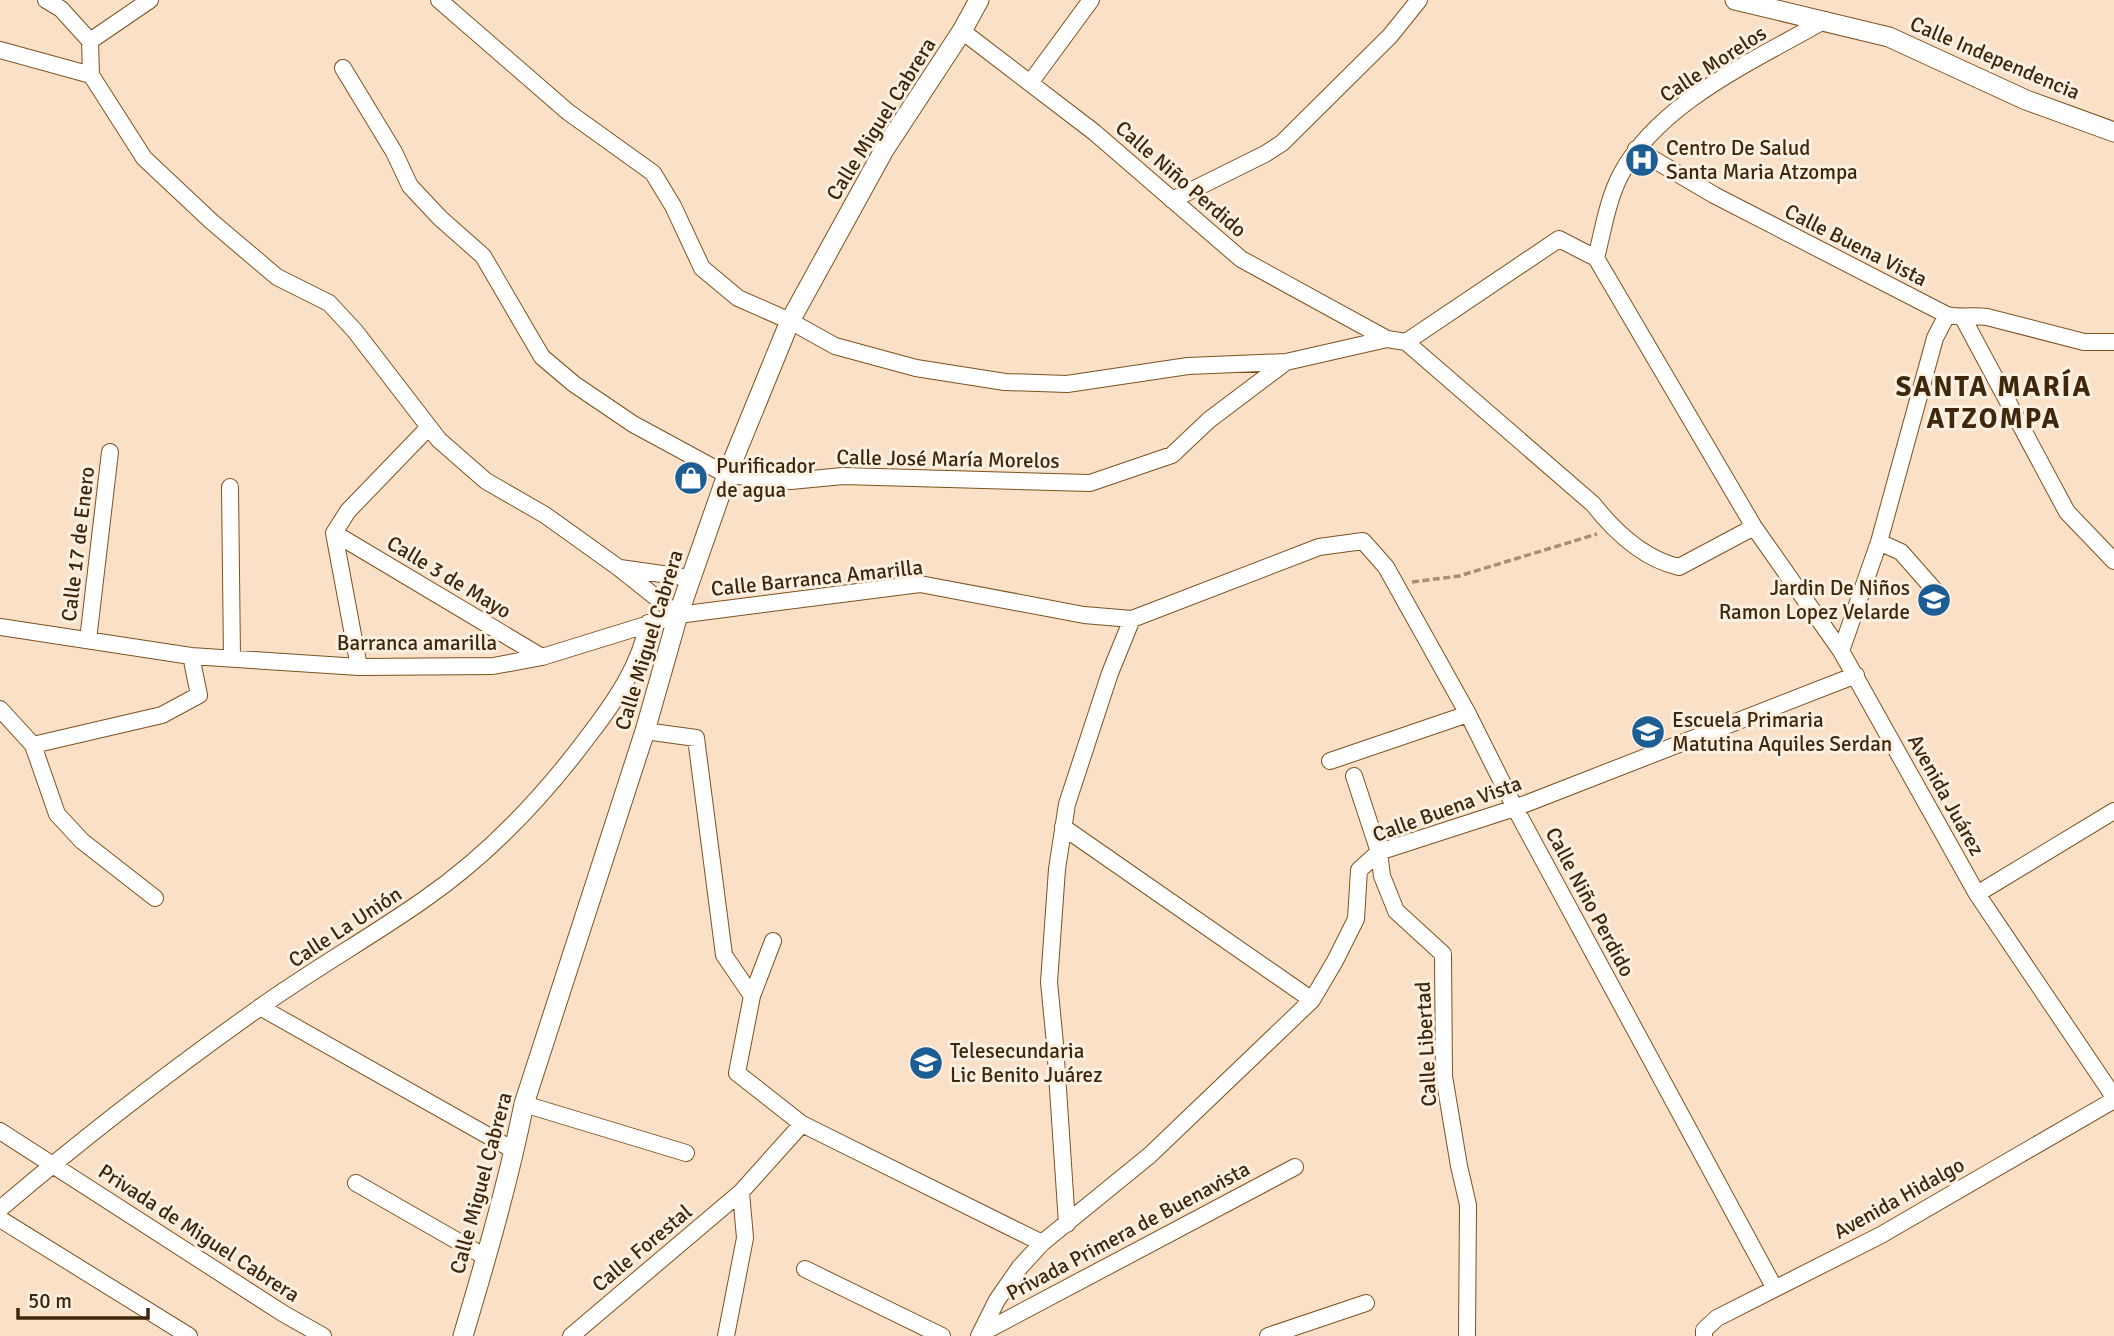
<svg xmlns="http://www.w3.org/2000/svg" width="2114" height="1336" font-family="Signika,sans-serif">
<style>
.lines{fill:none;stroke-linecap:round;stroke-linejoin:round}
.minor-casing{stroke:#7d521f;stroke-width:18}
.tertiary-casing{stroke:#7d521f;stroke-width:21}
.path{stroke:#a78e74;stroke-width:3.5;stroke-dasharray:7 3.5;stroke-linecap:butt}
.minor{stroke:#fff;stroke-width:16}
.tertiary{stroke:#fff;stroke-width:19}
.labels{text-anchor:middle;stroke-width:6;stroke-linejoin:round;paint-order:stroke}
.street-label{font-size:21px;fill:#3f270b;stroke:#fcf0e3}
.poi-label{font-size:21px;fill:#3f270b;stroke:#fcf0e3;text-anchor:start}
.district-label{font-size:28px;font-weight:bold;letter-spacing:2px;fill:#3f270b;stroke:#fcf0e3}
</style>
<rect width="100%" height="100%" fill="#f9e0c7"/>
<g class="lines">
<!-- minor casing -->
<g class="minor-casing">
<path id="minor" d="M46,0L61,9L90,41L91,75L144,158L211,221L277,277L329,303L355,331L439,440L486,481L545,515L619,568L678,615
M439,0L568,112L653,173L673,206L702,268L738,298L790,321L835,346L916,368L1005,382L1067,384L1188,366L1286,362L1387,339L1406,342L1593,504C1615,532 1644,559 1679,567L1754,527
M962,31L1094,132L1241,259L1387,339
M90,41L150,0
M0,50L91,75
M343,68L394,152L410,186L440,218L483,256L542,357L574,384L633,424L727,475L791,481L843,476L1090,483L1172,455L1209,420L1286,362
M1030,83L1091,0
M1636,149L1714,195L1947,315C1961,318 1973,315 1987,317L2084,342H2114
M1172,200L1265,154L1282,143L1390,36L1419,0
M1596,258L1754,527L1841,651L1977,894L2114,1097
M1963,318L2067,512L2114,561
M1406,342L1559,239L1596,258C1603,231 1607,202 1620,176C1658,102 1756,60 1825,20
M230,487L232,658
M334,533L542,657
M1879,542L1901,552L1938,594
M620,568L690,578
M0,627L191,656L359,667L493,666L542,657L678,615L920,584L1084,615L1132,619L1319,547L1363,541L1386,567L1468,714L1515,808L1774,1287
M88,640L110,452
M1841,651L1879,542L1935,338L1947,315
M359,667L334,533L348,511L429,427
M0,709L33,745L57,814L82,841L155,898
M645,731L696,738L724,955L752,996
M33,745L162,715L199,695L191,656
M1330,761L1468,714
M1354,776L1379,852L1382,876L1396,911L1443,954L1444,1076L1459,1166L1468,1205L1467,1336
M1063,827L1312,1000
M1977,894L2114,811
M773,941L752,996L737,1073L802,1124L1042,1243
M260,1007L515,1151
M524,1104L686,1153
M0,1131L284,1314L323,1336
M356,1183L487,1258
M0,1209C83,1138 170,1071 259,1008C312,970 369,938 422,901C486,857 544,796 590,734C616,700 640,665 648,623
M0,1219L189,1336
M1067,1224L1055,1044L1049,982L1057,869L1067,804L1110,673L1132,619
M805,1269L942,1336
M980,1334L1295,1167
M571,1336L741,1192
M726,1336L745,1238L741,1192L802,1124
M979,1336L997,1300L1020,1267L1042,1243L1150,1155L1312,1000L1335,961L1356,919L1359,870L1379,852L1515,808L1856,675
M1268,1336L1366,1303
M1704,1336V1330L1717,1318L1881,1235L2114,1100"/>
</g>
<!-- tertiary casing -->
<g class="tertiary-casing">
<path id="tertiary" d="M1735,0L1889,37L2026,100L2114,132
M463,1336C486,1259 508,1183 524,1104L645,731L678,615L727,475L790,321L884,150L962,31L979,0"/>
</g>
<!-- path -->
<path class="path" d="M1412,582L1459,576L1597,534"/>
<!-- minor -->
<use href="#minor" class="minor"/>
<!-- tertiary -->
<use href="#tertiary" class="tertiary"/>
</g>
<!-- icons -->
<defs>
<g id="hospital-disc" transform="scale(1.75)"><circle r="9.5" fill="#1c5d93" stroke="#fcf0e3"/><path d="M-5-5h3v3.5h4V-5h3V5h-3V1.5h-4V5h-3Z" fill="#fff"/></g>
<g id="shop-disc" transform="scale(1.75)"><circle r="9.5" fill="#1c5d93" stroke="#fcf0e3"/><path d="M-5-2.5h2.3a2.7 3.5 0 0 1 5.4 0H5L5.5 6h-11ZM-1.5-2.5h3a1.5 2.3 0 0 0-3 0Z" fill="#fff"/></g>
<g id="school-disc" transform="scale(1.75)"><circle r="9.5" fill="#1c5d93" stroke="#fcf0e3"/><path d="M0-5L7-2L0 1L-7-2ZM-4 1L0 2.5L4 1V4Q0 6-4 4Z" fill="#fff"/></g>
</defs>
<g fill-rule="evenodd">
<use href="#hospital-disc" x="1642" y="160"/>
<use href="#shop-disc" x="691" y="478"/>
<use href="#school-disc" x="1934" y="600"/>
<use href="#school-disc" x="1648" y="732"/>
<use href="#school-disc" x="926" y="1063"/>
</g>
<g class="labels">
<!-- street labels -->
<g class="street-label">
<text transform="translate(1995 58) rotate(23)" y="7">Calle Independencia</text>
<text transform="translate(1713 64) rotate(-33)" y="7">Calle Morelos</text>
<text transform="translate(881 119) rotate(-58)" y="7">Calle Miguel Cabrera</text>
<text transform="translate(1181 179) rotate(41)" y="7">Calle Niño Perdido</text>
<text transform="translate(1856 245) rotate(27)" y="7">Calle Buena Vista</text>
<text transform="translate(948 459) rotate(1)" y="7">Calle José María Morelos</text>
<text transform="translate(78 544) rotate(-83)" y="7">Calle 17 de Enero</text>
<text transform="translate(449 577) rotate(31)" y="7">Calle 3 de Mayo</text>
<text transform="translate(817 578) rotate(-6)" y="7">Calle Barranca Amarilla</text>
<text transform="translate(649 640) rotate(-73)" y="7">Calle Miguel Cabrera</text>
<text x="417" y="650">Barranca amarilla</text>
<text transform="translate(1946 795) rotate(61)" y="7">Avenida Juárez</text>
<text transform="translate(1447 809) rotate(-20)" y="7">Calle Buena Vista</text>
<text transform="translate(1590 902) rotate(62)" y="7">Calle Niño Perdido</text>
<text transform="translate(345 927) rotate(-33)" y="7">Calle La Unión</text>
<text transform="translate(1426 1044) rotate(-93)" y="7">Calle Libertad</text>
<text transform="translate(481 1183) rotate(-75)" y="7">Calle Miguel Cabrera</text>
<text transform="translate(1899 1198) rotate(-29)" y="7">Avenida Hidalgo</text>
<text transform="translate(1128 1231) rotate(-28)" y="7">Privada Primera de Buenavista</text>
<text transform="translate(199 1233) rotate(33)" y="7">Privada de Miguel Cabrera</text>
<text transform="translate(642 1248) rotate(-40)" y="7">Calle Forestal</text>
</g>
<!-- poi labels -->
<g class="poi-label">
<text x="1666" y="155">Centro De Salud<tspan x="1666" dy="24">Santa Maria Atzompa</tspan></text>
<text x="716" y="473">Purificador<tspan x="716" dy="24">de agua</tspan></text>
<text x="1910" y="595" text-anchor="end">Jardin De Niños<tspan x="1910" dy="24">Ramon Lopez Velarde</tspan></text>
<text x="1672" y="727">Escuela Primaria<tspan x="1672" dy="24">Matutina Aquiles Serdan</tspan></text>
<text x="950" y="1058">Telesecundaria<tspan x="950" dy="24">Lic Benito Juárez</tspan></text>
</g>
<!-- district labels -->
<g class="district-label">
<text x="1994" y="396">SANTA MARÍA<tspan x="1994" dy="32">ATZOMPA</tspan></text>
</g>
</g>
<!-- scale -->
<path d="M18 1308v10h130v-10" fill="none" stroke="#3f270b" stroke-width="3.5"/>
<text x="28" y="1308" font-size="21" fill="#3f270b" stroke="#fcf0e3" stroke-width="5" paint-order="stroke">50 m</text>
</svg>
